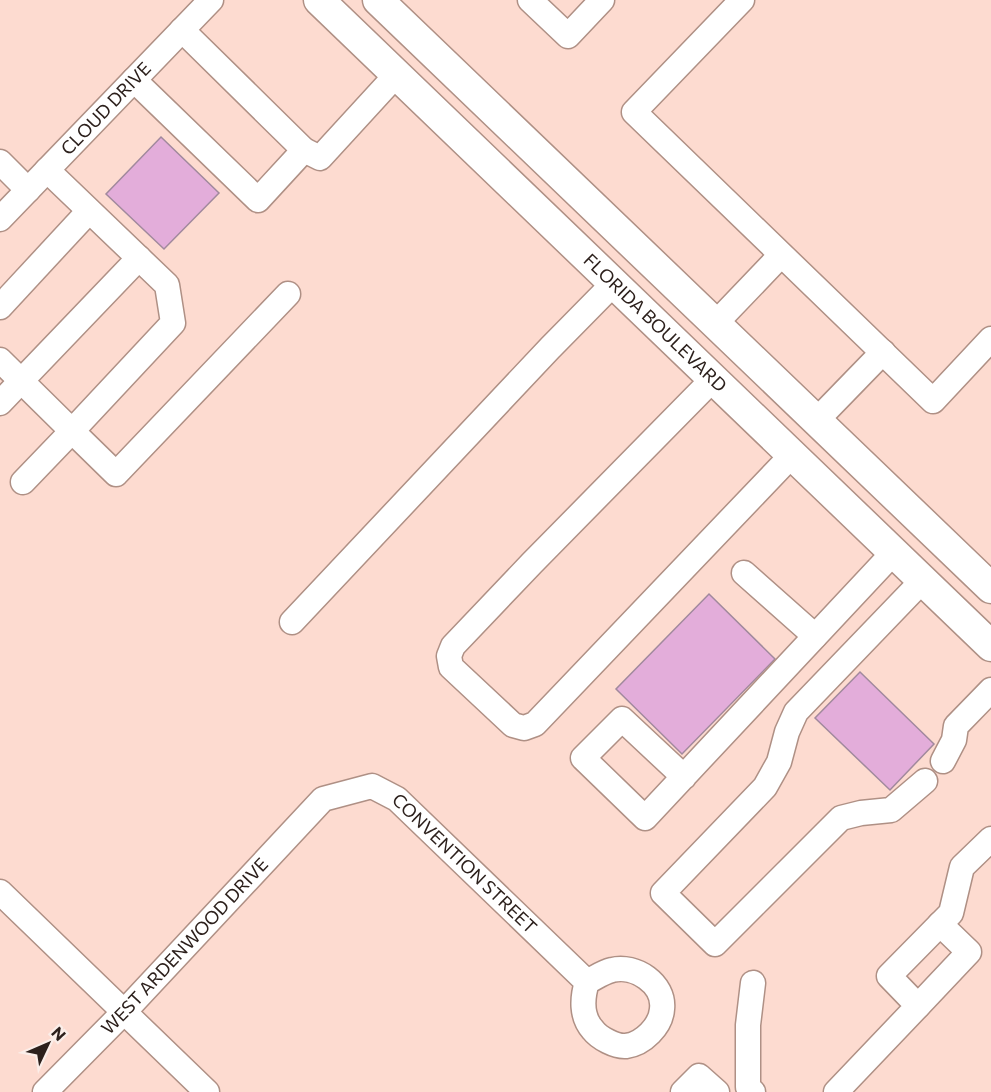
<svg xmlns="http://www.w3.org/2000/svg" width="991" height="1092" font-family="Commissioner,sans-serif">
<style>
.building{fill:#e3adda;stroke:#a1899d;stroke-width:1.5}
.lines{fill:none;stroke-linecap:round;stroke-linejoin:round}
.minor-casing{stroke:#af9085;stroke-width:27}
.major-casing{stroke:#af9085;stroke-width:33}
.minor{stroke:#fff;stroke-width:24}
.major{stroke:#fff;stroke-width:30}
.labels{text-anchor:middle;stroke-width:4.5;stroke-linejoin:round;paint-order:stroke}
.street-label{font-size:18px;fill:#2c201c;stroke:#fbeee9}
</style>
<rect width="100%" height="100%" fill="#fddbd0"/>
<!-- building -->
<path class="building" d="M161,137L219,193L164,249L106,194Z
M709,594L775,659L682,754L616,689Z
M860,672L934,744L890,790L815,718Z"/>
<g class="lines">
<!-- minor casing -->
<g class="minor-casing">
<g id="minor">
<path d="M530,0L568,36L602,0"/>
<path d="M742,0L634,112L933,401L991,339"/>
<path d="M182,30L304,150L320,158L397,74"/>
<path d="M134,80L258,200L304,150"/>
<path d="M0,162L28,190"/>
<path id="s1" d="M0,219L211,0"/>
<path d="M0,307L89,211"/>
<path d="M715,324L781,255"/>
<path d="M0,360L72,431L173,323L167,285L47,170"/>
<path d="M714,378L532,563L453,646L449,656L451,667L513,725L524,728L535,724L792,455"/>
<path d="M0,403L139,258"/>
<path d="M816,421L883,352"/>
<path d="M23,482L72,431L116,474L288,294"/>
<path d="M744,573L815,636"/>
<path d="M923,580L796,712L787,732L779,762L765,787L663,893L715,944L841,818L861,813L891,810L925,781"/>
<path d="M292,622L550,348L614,283"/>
<path d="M943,761L954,740L956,726L991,690"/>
<path d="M684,777L622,719L583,758L645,818L894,552"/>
<path d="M0,892L207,1092"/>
<path d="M753,983L748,1025V1087L753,1092"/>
<path d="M918,1006L969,952L940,924"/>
<path id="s2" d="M45,1092L124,1012L323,799L372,786L397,799L587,982C595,978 603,972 612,970C635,964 665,984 662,1009C661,1026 643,1044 626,1046C616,1047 599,1038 593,1030C581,1017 582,998 587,982"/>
<path d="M683,1092L699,1076L717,1092"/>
<path d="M836,1092L918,1006L889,976L951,913L962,867L991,839"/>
</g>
</g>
<!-- major casing -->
<g class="major-casing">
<g id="major">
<path id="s3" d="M319,0L991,646"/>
<path d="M378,0L991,588"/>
</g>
</g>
<!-- minor -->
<use href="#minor" class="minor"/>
<!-- major -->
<use href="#major" class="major"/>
</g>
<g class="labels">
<!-- street labels -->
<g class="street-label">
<text dy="6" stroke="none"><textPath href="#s1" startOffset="153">CLOUD DRIVE</textPath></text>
<text dy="6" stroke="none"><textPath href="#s3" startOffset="466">FLORIDA BOULEVARD</textPath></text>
<text dy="6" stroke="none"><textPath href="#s2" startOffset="576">CONVENTION STREET</textPath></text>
<text dy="6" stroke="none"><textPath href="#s2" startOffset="202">WEST ARDENWOOD DRIVE</textPath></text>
</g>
</g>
<!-- north arrow -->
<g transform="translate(48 1044) rotate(46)" stroke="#fbeee9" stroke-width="4.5" paint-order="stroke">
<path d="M0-4.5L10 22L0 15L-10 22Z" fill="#2c201c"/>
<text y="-9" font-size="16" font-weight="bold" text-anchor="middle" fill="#2c201c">N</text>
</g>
</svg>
